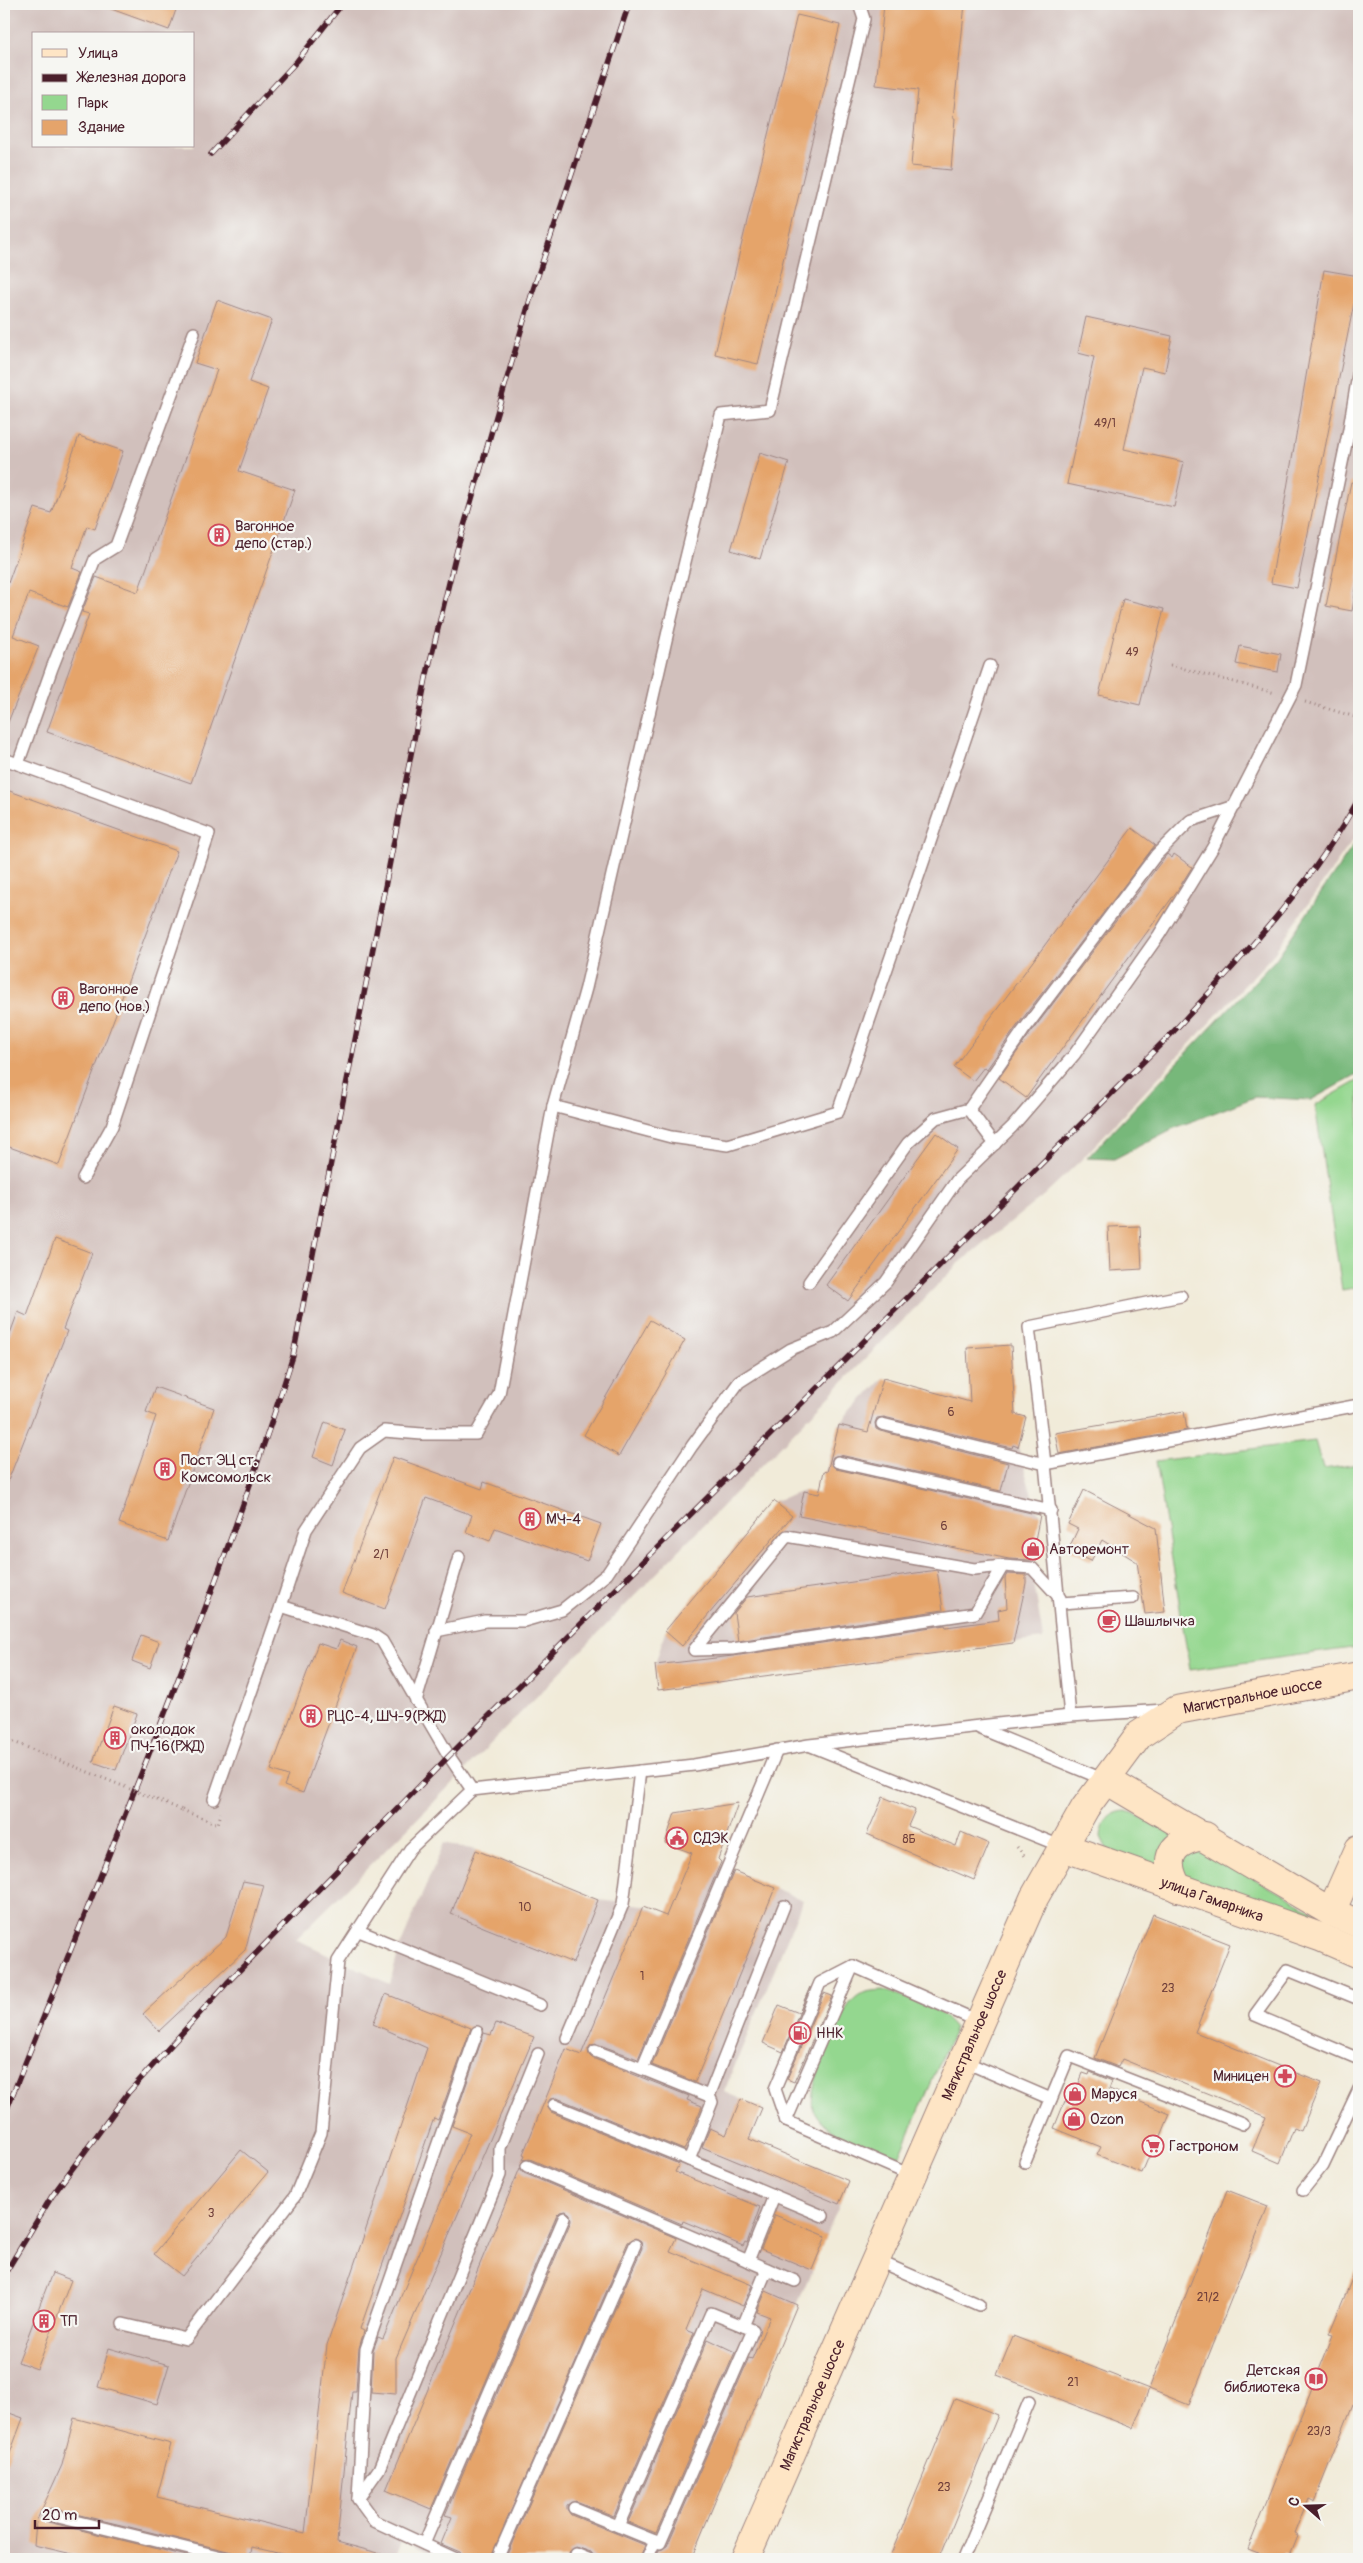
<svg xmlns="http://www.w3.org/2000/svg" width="1363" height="2563" font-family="Pangolin,sans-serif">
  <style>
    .industrial { fill: #d1c0bc; fill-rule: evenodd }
    .green { fill: #94d78f; stroke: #6f7b5d }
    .forest { fill: #77b87a; stroke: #606c52 }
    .building { fill: #e5a46b }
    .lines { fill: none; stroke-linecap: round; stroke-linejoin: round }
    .lane-casing { stroke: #9e8582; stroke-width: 14 }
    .secondary-casing { stroke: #9e8582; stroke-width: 30 }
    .path { stroke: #9e8582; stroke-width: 3; stroke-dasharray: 1 4; stroke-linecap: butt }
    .lane { stroke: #fff; stroke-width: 11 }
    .secondary { stroke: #fee5c5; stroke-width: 28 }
    .rail-casing { stroke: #4a1f2b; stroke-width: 5.5 }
    .rail { stroke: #f6f6f2; stroke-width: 4; stroke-dasharray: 11; stroke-linecap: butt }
    .path-bridge { stroke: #9e8582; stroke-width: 3; stroke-dasharray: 1 4; stroke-linecap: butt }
    .labels { text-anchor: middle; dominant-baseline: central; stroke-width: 4.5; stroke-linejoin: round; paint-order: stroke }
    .number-label { font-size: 12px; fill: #71403b }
    .poi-label { font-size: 15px; fill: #4a1f2b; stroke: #f6f6f2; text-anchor: start }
    .street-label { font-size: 15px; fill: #4a1f2b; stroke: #f6f6f2 }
  </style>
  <rect width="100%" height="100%" fill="#f6f6f2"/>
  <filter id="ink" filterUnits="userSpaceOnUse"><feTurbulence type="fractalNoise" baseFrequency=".02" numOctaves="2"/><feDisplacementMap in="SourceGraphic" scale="10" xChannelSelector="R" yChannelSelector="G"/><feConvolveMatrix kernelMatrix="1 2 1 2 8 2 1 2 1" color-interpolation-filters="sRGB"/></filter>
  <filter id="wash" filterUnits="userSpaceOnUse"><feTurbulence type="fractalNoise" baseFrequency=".0096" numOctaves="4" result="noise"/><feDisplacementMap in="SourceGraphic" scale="20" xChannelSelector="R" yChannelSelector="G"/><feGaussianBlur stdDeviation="1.12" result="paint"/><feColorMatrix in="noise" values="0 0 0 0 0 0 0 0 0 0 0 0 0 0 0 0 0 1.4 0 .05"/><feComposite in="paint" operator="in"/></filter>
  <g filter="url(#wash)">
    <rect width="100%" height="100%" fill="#f1ebd9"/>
    <g class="industrial">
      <path d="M4,4H1359V831L1271,957L1080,1161L1044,1195L957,1265L431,1805L296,1939L390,1984L399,1949L444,1843L476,1850L598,1900L643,1905L666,1916L716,1864L803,1900L724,2092L762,2108L750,2139L849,2181L691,2559H442L403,2541L394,2559H4ZM34,34H194V146H34Z"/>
      <polygon points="883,1378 1026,1417 1018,1447 1035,1506 1040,1515 1031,1563 1043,1639 658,1690 655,1665 665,1631 774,1501 804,1491 819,1494 839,1425"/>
    </g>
    <g class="green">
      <polygon points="1359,1080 1359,1287 1342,1290 1315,1105"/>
      <polygon points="1315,1441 1323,1469 1359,1464 1359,1647 1190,1670 1156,1461"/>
      <path d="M1125,1811L1133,1813L1328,1919L1359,1932V1946L1108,1851L1101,1837C1102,1822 1109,1813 1125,1811Z"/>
      <path d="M883,1990C908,1998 939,2006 955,2028L900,2155C870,2148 831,2141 814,2111C804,2094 838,2016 852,2001C861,1991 870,1991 883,1990Z"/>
    </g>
    <polygon class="forest" points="1359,837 1359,1073 1311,1100 1255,1097 1172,1129 1114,1159 1087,1158 1276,959"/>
    <g id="blocks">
      <g class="building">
        <polygon points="103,4 178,4 169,30 103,6"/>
        <polygon points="884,4 965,4 953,118 955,118 951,170 911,166 918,90 876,85"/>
        <polygon points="797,15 840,25 758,364 715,354"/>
        <polygon points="1324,270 1359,276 1359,304 1354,303 1297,588 1271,583"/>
        <polygon points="217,300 272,320 249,382 268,389 239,471 295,490 191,783 47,732 89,614 82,612 96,577 138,592 217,370 195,363"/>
        <polygon points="1086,317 1172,336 1165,372 1142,367 1124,449 1184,462 1174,507 1067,484 1094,357 1078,353"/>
        <polygon points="79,436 123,451 95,529 87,526 72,568 82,572 68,607 29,593 13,636 39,646 4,732 4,582 8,583 35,508 51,513"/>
        <polygon points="760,453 789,462 760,559 731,550"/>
        <polygon points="1351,482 1359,483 1359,573 1352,611 1326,606"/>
        <polygon points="1123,599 1164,609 1140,705 1099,695"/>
        <polygon points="1240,646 1281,654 1278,672 1236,664"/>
        <polygon points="4,789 177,851 59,1165 4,1145"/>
        <polygon points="1132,828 1155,845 1017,1026 987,1069 984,1067 973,1081 954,1067"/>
        <polygon points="1167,854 1172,858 1174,854 1192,867 1177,891 1026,1098 999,1078 1029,1035"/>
        <polygon points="936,1133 958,1149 848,1301 826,1285"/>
        <polygon points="1140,1226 1142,1269 1110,1271 1108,1227"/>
        <polygon points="55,1239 92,1253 63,1329 67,1331 4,1491 4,1350 18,1312 27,1316"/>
        <polygon points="650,1320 685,1340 619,1456 584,1435"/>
        <polygon points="1011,1345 1015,1414 1026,1417 1018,1447 1013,1445 1012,1448 884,1417 877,1418 875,1423 876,1429 880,1431 1008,1463 1001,1491 840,1455 833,1457 831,1464 836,1469 1040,1515 1031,1560 1009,1559 799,1516 804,1491 819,1494 824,1471 827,1472 839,1425 868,1432 883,1378 970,1402 967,1348"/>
        <polygon points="155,1387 214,1408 168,1541 119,1523 156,1416 146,1412"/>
        <polygon points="1184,1411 1187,1430 1059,1454 1055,1433"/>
        <polygon points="325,1422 345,1430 333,1465 313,1457"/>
        <polygon points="393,1457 482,1489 484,1482 601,1524 587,1561 495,1528 490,1541 466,1532 472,1515 426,1498 385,1609 342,1593"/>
        <polygon points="1084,1490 1156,1528 1165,1612 1145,1614 1137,1562 1102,1540 1091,1561 1068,1550 1078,1529 1068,1524"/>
        <polygon points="774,1501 792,1516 682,1646 665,1631"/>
        <polygon points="937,1570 943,1610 738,1641 734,1613 747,1597"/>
        <polygon points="1007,1574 1026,1575 1026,1583 1013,1643 658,1690 655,1665 733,1656 945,1625 946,1627 999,1620 998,1610 1007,1608 1005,1578"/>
        <polygon points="141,1635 159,1642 150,1668 132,1661"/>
        <polygon points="340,1640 357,1647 303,1793 284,1786 288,1776 271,1770 318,1643 336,1649"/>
        <polygon points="114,1706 137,1714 116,1770 93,1762"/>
        <polygon points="883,1797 915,1810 908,1826 956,1846 961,1832 989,1844 974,1880 867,1834"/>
        <polygon points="738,1803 718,1859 721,1862 638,2059 597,2044 591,2045 588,2049 589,2055 592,2058 689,2096 687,2100 702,2106 684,2150 557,2098 550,2099 547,2106 551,2112 679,2164 675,2172 760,2207 747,2243 745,2242 743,2246 683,2221 682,2224 530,2159 523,2160 525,2155 523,2154 566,2049 581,2055 643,1907 666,1916 692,1853 665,1843 675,1813"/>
        <polygon points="476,1850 598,1900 573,1963 451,1914"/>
        <polygon points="734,1871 775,1888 695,2082 652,2065"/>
        <polygon points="243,1881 264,1885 245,1950 159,2031 143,2014 226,1937"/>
        <polygon points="1153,1914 1230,1944 1195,2032 1321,2083 1301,2131 1294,2128 1280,2163 1252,2151 1266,2117 1122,2059 1118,2067 1095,2058"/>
        <polygon points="810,1987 783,2052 763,2043 779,2005 799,2013"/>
        <polygon points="824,1993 832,1996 794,2082 787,2079"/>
        <polygon points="386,1994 471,2028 438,2120 434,2118 360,2329 364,2331 359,2348 356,2391 352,2391 337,2542 382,2554 381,2559 303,2559 252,2547 250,2559 237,2559 232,2552 51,2508 45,2510 43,2514 45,2520 48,2522 199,2559 93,2559 34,2545 36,2522 62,2465 74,2418 171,2444 157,2497 305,2533 327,2345 427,2048 373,2024"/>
        <polygon points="496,2023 534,2037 396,2358 396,2394 371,2392 373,2350 378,2337 383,2339 470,2133 452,2126 484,2033 491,2035"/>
        <polygon points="1090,2072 1112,2081 1109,2089 1170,2114 1159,2141 1156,2139 1142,2173 1097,2155 1101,2147 1054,2128 1065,2101 1071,2104 1083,2073 1089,2075"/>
        <polygon points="741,2099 762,2108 749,2139 849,2181 839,2204 702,2147 710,2128 726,2135"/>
        <polygon points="241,2150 268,2172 182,2276 154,2254"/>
        <polygon points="520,2168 524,2173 676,2238 670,2251 752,2285 743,2306 703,2289 686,2330 694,2333 614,2516 576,2501 567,2505 567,2509 571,2515 645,2545 640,2559 595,2559 591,2552 576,2547 569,2552 571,2559 505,2559 642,2248 641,2241 635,2238 628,2242 490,2559 463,2559 460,2552 441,2544 452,2517 445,2515 571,2221 570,2214 566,2211 560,2212 557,2215 431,2509 386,2490"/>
        <polygon points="1227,2190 1268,2206 1189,2405 1149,2389"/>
        <polygon points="775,2215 826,2236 812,2270 761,2249"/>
        <polygon points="1359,2262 1359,2406 1353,2404 1314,2502 1308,2499 1294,2534 1298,2536 1290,2556 1284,2554 1281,2559 1274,2559 1248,2549 1333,2335 1329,2334"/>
        <polygon points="52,2273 71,2280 37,2369 18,2362"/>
        <polygon points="766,2291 797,2305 691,2559 655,2559 659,2550 667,2546 749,2358 752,2359 770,2317 757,2312"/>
        <polygon points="1013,2336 1149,2389 1133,2428 997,2375"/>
        <polygon points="708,2339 735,2352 656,2533 628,2522"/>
        <polygon points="109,2348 169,2365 157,2404 98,2387"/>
        <polygon points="955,2398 998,2415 939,2559 889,2559"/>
        <polygon points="4,2411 23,2418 6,2464 4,2463"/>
      </g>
    </g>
  </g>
  <g filter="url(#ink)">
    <use href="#blocks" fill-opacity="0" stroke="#9e8582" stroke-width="1"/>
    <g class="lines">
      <g class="lane-casing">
        <g id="lane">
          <polyline points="859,4 864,19 770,410 721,415 669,627 586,988 553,1106 499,1394 476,1434 422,1434 384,1431 360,1448 306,1530 281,1606 373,1635 382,1641 449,1756 472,1790 694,1765 809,1745 1070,1716 1165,1710"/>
          <polyline points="4,759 18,764 52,668 95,559 116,546 194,333"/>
          <polyline points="18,764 209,834 112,1126 83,1178"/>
          <polyline points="553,1106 671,1137 728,1145 838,1112 990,666"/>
          <polyline points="995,1144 969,1109 1023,1031 1156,855 1190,821 1235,806"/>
          <polyline points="809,1282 908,1143 936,1118 969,1109"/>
          <polyline points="1181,1296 1029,1327 1045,1464 1359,1405"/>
          <polyline points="882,1424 1045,1464 1070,1716"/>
          <polyline points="838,1462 1051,1510"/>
          <polyline points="1003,1566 975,1613 732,1649 694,1650 787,1536 974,1569 1003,1566 1032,1568 1060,1598"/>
          <polyline points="1061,1603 1133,1598"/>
          <polyline points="436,1631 485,1621 524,1621 562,1610 607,1574 692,1446 739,1382 791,1349 833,1332 886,1282 957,1180 1012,1127 1074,1055 1159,935 1213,847 1296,685 1349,429 1359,369"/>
          <polyline points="416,1701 459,1557"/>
          <polyline points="979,1728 1105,1780"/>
          <polyline points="811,1746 1063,1847"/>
          <polyline points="214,1799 281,1606"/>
          <polyline points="359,1931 540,2005"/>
          <polyline points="853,1966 820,1983 775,2089 786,2121 913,2176"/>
          <polyline points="853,1966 980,2022"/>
          <polyline points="1359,1999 1288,1970 1255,2015 1359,2059"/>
          <polyline points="567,2038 623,1904 640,1771"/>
          <polyline points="595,2051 642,2069 777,1750"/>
          <polyline points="963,2061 1051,2099"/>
          <polyline points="642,2069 709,2096 784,1906"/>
          <polyline points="554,2105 689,2160 712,2102 709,2096"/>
          <polyline points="786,2121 853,1966"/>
          <polyline points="689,2160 823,2216"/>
          <polyline points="1025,2162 1069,2056 1243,2124"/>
          <polyline points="527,2166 795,2281"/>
          <polyline points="1303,2190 1323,2165 1359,2089"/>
          <polyline points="876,2260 979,2305"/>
          <polyline points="748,2261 774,2196"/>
          <polyline points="123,2324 186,2339 295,2196 321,2133 338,1961 410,1849 472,1790"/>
          <polyline points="358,2499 379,2469 500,2175 500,2148 538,2054"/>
          <polyline points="574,2508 618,2526 711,2313 743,2326 767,2269"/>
          <polyline points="50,2515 230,2559"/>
          <polyline points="618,2526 660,2543 753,2330 743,2326"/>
          <polyline points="424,2544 564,2218"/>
          <polyline points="576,2554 588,2559"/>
          <polyline points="456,2559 374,2521 358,2499 366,2349 477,2032"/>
          <polyline points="497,2559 635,2245"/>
          <polyline points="647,2559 655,2541"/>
          <polyline points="963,2559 1029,2402"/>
        </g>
      </g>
      <g class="secondary-casing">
        <g id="secondary">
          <polyline points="1106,1780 1331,1912 1359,1924"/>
          <path id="s1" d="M1063,1847L1320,1937L1359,1954"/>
          <path d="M1178,1888C1161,1858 1171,1841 1205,1836"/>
          <polyline points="1331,1912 1359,1849"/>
          <path id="s2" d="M745,2559L1034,1898L1085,1808L1139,1735L1177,1710L1359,1676"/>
        </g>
      </g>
      <g class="path">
        <polyline points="1170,665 1275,693"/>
        <polyline points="1305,702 1359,718"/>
        <polyline points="182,1810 218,1824 221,1813"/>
        <polyline points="1017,1847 1024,1856"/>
      </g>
      <use href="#lane" class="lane"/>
      <use href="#secondary" class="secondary"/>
      <g class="rail-casing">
        <g id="rail">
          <polyline points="211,154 297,61 342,4"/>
          <path d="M4,2116C104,1864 211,1614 293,1356L426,678L457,550L532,293L629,4"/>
          <path d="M4,2275L52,2196L128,2093L227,1983L449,1756L1174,1031C1241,958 1311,886 1359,798"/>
        </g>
      </g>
      <use href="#rail" class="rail"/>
      <polyline class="path-bridge" points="4,1738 182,1810"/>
    </g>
  </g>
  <defs>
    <g id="building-ring" transform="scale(1.125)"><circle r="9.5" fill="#f6f6f2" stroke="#d1495b" stroke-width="1.5"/><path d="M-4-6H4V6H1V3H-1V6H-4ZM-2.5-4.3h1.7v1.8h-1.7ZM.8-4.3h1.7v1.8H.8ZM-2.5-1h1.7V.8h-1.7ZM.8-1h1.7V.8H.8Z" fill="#d1495b"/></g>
    <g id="shop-ring" transform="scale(1.125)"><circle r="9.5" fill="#f6f6f2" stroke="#d1495b" stroke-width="1.5"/><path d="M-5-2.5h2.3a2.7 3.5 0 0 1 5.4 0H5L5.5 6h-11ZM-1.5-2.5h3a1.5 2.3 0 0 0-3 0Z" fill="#d1495b"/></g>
    <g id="cafe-ring" transform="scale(1.125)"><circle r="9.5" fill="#f6f6f2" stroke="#d1495b" stroke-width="1.5"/><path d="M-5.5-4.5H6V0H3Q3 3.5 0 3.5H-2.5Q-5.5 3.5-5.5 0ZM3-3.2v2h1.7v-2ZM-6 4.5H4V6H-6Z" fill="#d1495b"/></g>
    <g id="civic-ring" transform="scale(1.125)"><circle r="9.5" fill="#f6f6f2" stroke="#d1495b" stroke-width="1.5"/><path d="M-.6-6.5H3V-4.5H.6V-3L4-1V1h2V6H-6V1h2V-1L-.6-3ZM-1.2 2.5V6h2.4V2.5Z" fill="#d1495b"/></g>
    <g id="fuel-ring" transform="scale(1.125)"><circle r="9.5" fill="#f6f6f2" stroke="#d1495b" stroke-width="1.5"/><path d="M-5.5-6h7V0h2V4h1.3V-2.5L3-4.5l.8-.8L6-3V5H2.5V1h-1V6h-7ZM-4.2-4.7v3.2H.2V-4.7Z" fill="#d1495b"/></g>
    <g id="pharmacy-ring" transform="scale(1.125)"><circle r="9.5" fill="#f6f6f2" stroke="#d1495b" stroke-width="1.5"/><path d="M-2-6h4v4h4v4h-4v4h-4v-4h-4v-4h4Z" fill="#d1495b"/></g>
    <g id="supermarket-ring" transform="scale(1.125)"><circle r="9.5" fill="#f6f6f2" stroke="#d1495b" stroke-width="1.5"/><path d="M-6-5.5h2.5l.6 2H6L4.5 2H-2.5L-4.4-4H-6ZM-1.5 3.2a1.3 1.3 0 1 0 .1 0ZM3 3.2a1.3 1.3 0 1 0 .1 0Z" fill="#d1495b"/></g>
    <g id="library-ring" transform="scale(1.125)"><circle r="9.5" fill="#f6f6f2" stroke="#d1495b" stroke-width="1.5"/><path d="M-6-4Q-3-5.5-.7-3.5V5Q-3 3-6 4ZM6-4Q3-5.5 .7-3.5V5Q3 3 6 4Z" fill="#d1495b"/></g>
  </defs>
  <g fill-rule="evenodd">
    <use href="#building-ring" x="219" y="535"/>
    <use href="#building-ring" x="63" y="998"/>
    <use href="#building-ring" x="165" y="1469"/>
    <use href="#building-ring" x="530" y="1519"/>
    <use href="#shop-ring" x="1033" y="1549"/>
    <use href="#cafe-ring" x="1109" y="1621"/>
    <use href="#building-ring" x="311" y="1716"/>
    <use href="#building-ring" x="115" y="1738"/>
    <use href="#civic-ring" x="677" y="1838"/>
    <use href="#fuel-ring" x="800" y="2033"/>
    <use href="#pharmacy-ring" x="1285" y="2076"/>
    <use href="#shop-ring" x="1075" y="2094"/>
    <use href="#shop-ring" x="1074" y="2119"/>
    <use href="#supermarket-ring" x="1153" y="2146"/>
    <use href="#building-ring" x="44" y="2321"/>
    <use href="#library-ring" x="1316" y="2379"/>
  </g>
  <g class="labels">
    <g class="number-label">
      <text x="1105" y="423">49/1</text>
      <text x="1132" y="652">49</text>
      <text x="951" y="1412">6</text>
      <text x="944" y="1526">6</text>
      <text x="381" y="1554">2/1</text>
      <text x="909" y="1839">8Б</text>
      <text x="525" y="1907">10</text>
      <text x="642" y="1976">1</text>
      <text x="1168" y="1988">23</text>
      <text x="211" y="2213">3</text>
      <text x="1208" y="2297">21/2</text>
      <text x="1073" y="2382">21</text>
      <text x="1319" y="2431">23/3</text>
      <text x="944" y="2487">23</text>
    </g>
    <g class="poi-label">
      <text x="235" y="526">Вагонное<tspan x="235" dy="17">депо (стар.)</tspan></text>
      <text x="79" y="989">Вагонное<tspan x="79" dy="17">депо (нов.)</tspan></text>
      <text x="181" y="1460">Пост ЭЦ ст.<tspan x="181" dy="17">Комсомольск</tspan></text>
      <text x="546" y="1519">МЧ-4</text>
      <text x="1049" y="1549">Авторемонт</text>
      <text x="1125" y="1621">Шашлычка</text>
      <text x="327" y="1716">РЦС-4, ШЧ-9(РЖД)</text>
      <text x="131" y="1729">околодок<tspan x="131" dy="17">ПЧ-16(РЖД)</tspan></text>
      <text x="693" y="1838">СДЭК</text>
      <text x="816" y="2033">ННК</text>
      <text x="1269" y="2076" text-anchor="end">Миницен</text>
      <text x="1091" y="2094">Маруся</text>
      <text x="1090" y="2119">Ozon</text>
      <text x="1169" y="2146">Гастроном</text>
      <text x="60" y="2321">ТП</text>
      <text x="1300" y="2370" text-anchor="end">Детская<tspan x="1300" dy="17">библиотека</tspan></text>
    </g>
    <g class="street-label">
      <text stroke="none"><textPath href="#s2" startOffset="1038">Магистральное шоссе</textPath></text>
      <text stroke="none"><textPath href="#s1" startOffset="158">улица Гамарника</textPath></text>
      <text stroke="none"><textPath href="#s2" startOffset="572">Магистральное шоссе</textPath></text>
      <text stroke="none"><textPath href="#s2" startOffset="168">Магистральное шоссе</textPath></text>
    </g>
  </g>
  <rect width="1363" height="2563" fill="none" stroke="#f6f6f2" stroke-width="20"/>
  <rect x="32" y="32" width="162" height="115" fill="#f6f6f2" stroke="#b1a0a2"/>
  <rect x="42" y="49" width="25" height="8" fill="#fee5c5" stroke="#b1a0a2"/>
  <text x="78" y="58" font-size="15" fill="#4a1f2b">Улица</text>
  <rect x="42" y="74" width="25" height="8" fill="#4a1f2b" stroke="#b1a0a2"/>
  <text x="78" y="82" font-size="15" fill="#4a1f2b">Железная дорога</text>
  <rect x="42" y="95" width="25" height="15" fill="#94d78f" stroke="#b1a0a2"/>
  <text x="78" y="108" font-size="15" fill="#4a1f2b">Парк</text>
  <rect x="42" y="120" width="25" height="15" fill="#e5a46b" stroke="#b1a0a2"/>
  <text x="78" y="132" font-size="15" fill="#4a1f2b">Здание</text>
  <g transform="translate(1306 2506) rotate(290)" stroke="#f6f6f2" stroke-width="4" paint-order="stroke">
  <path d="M0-4L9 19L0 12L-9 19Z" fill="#4a1f2b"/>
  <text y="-8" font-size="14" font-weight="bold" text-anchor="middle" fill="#4a1f2b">С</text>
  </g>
  <path d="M35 2520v8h64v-8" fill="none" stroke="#4a1f2b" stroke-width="2.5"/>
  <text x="42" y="2520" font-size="15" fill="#4a1f2b" stroke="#f6f6f2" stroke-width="4" paint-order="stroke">20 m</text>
</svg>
